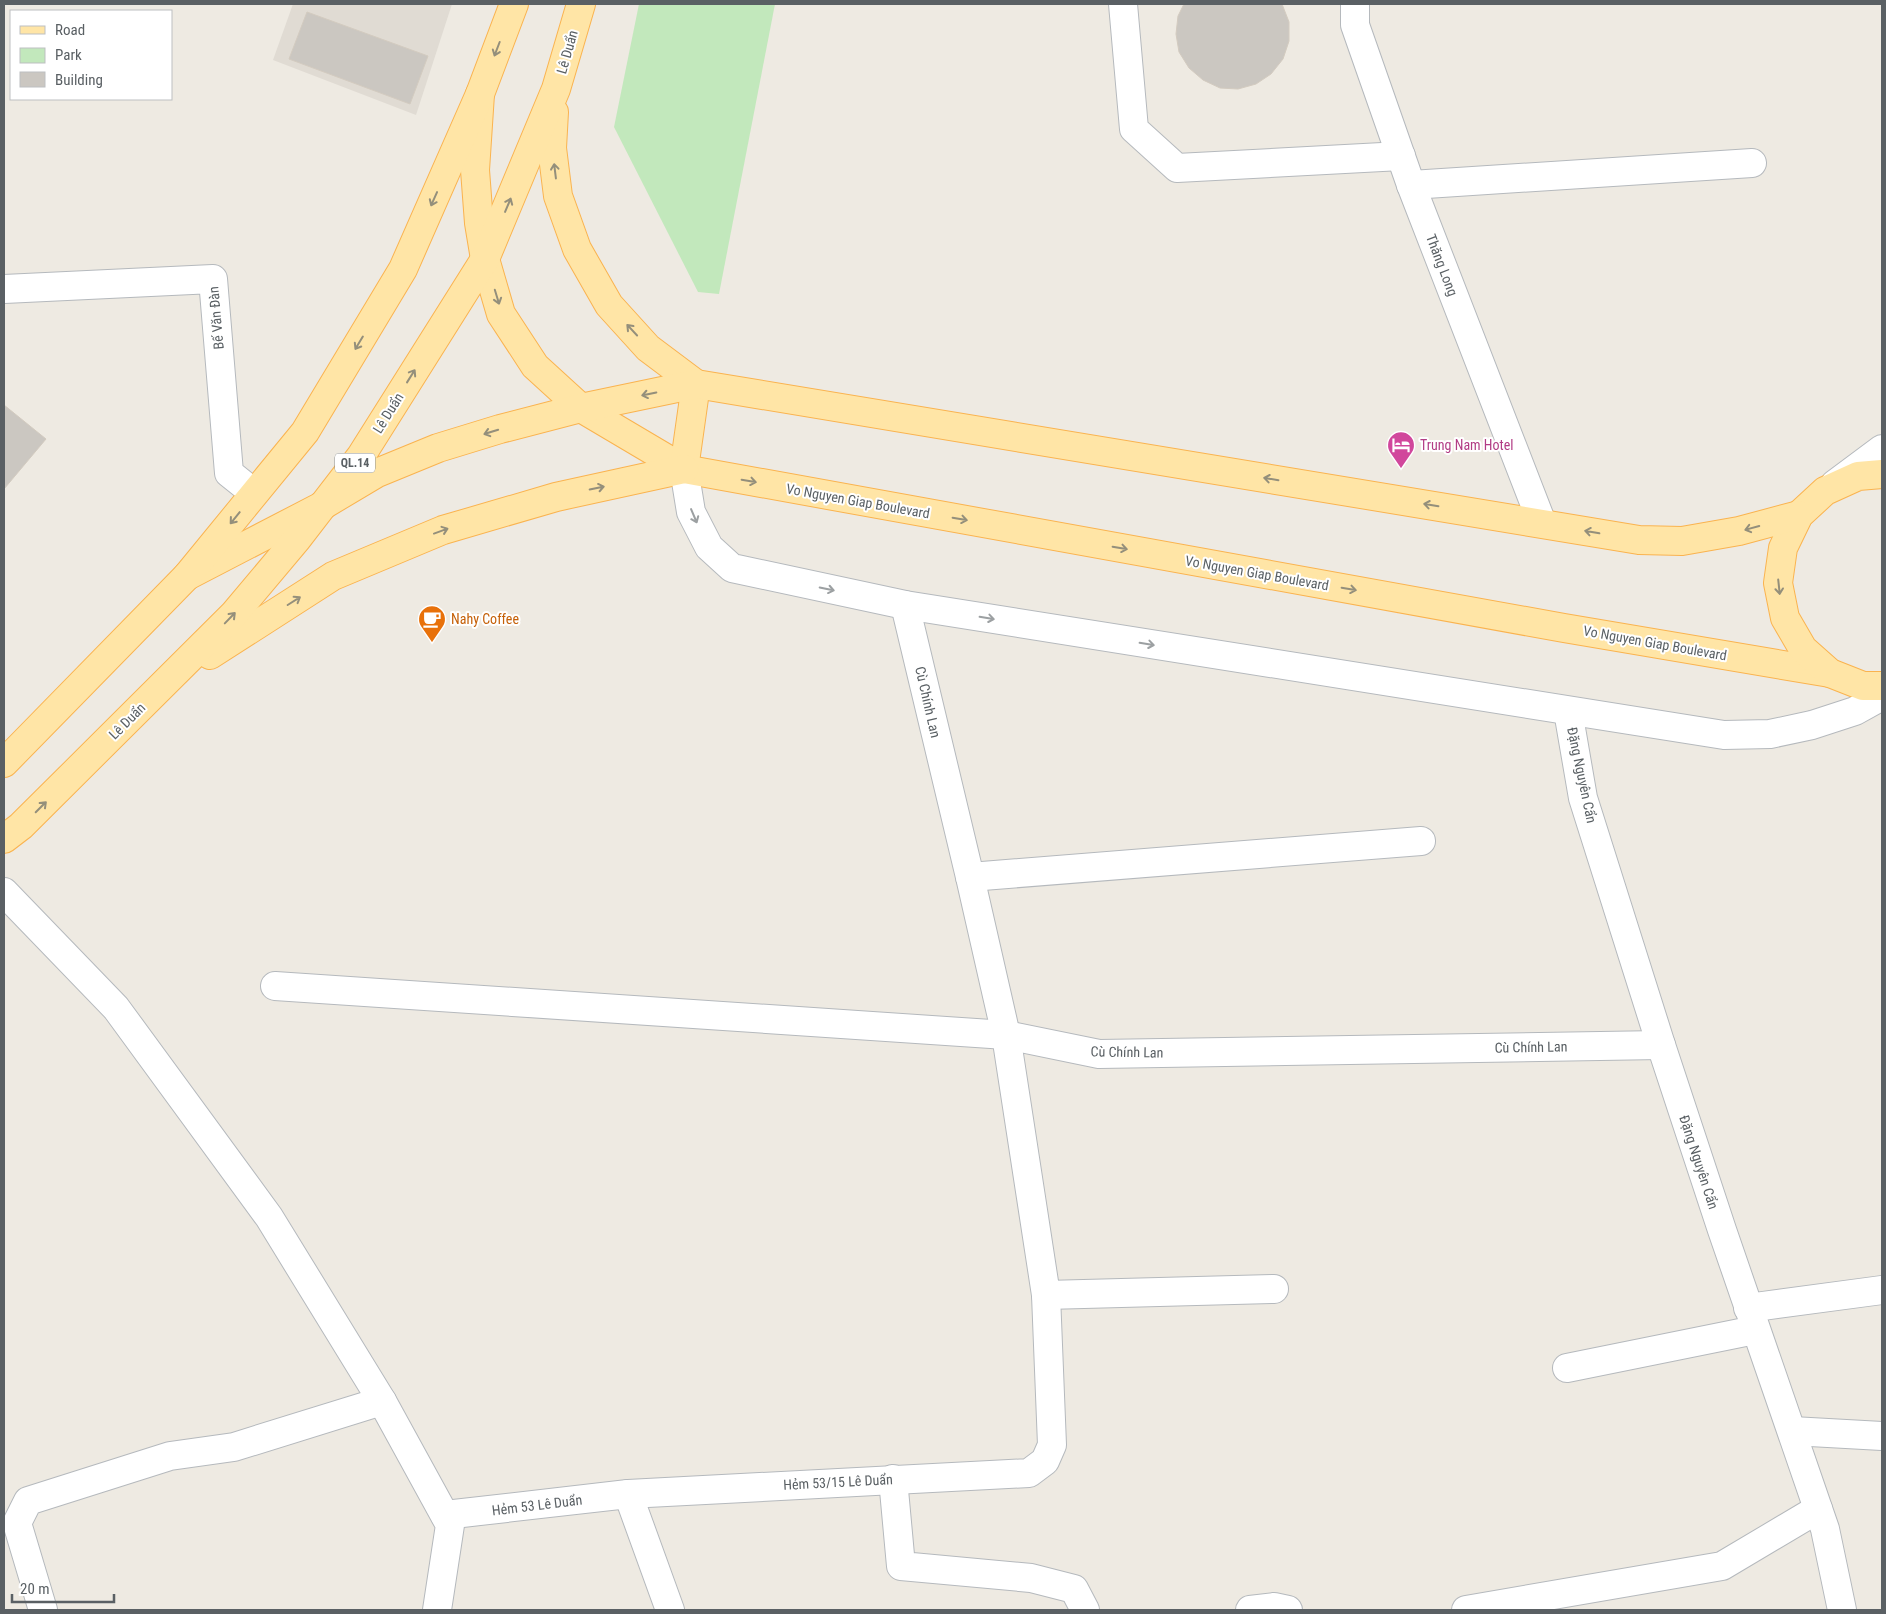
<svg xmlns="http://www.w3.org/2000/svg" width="1886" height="1614" font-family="'Roboto Condensed',sans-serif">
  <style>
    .education { fill: #e0dbd3 }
    .green { fill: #c2e8bc }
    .building { fill: #cbc7c1; stroke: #d3cbc0 }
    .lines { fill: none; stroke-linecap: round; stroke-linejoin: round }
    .minor-casing { stroke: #b5b9bd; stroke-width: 30 }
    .major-casing { stroke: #fab34f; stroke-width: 30 }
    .minor { stroke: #fff; stroke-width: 28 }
    .major { stroke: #ffe5a6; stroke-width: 28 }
    .oneway { stroke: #948f7b }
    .oneway2 { stroke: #9ca0a2 }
    .labels { text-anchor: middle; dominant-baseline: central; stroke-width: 4; stroke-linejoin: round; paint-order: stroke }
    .shield { fill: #fff; stroke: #8c9092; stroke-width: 1 }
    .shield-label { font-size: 12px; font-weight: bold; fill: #5a6064 }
    .street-label { font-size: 14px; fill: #5a6064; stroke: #fff }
    .hotel-label { font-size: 14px; fill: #b23c85; stroke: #fff; text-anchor: start }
    .food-label { font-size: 14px; fill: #c56008; stroke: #fff; text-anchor: start }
  </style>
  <rect width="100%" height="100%" fill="#eeeae2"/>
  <polygon class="education" points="293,4 452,4 416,115 273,60"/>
  <polygon class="green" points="639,4 775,4 719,294 698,292 614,127"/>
  <g class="building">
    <polygon points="1184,4 1282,4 1289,22 1289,41 1283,59 1271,74 1256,84 1238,89 1220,88 1203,80 1189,68 1179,52 1176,34 1178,16"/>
    <polygon points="307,12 428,56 410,104 289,59"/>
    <polygon points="4,405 46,439 4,489"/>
  </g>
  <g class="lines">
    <g class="minor-casing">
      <g id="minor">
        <polyline points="1123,4 1134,129 1177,168 1401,156"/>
        <polyline points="1355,4 1355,25 1411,185 1542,523"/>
        <polyline points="1411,185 1752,163"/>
        <polyline points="4,289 213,279 229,473 254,493"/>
        <polyline points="684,469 691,512 709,547 732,568 905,605 1724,735 1770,734 1812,725 1855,711 1882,696"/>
        <polyline points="1835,484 1882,449"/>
        <polyline points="905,605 970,877 1006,1035 1046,1295 1274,1289"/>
        <polyline points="1568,711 1583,798 1661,1045 1722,1230 1825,1529 1842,1610"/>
        <polyline points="970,877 1421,841"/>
        <polyline points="4,892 116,1008 269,1217 382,1401 450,1525 437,1610"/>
        <polyline points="275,986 1006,1035 1099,1054 1661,1045"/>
        <polyline points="1748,1308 1882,1290"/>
        <polyline points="1567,1368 1755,1330"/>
        <polyline points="1792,1431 1882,1436"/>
        <polyline points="893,1479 901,1566 1031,1578 1074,1589 1085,1610"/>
        <polyline points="628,1494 670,1610"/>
        <polyline points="445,1515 628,1494 1029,1473 1045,1461 1052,1445 1046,1295"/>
        <polyline points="43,1610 17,1523 28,1501 170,1456 234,1447 382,1401"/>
        <polyline points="1250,1610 1274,1607 1288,1610"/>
        <polyline points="1466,1610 1722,1566 1818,1509"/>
      </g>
    </g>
    <g class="major-casing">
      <g id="major">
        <polyline points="480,94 475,170 479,223 485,259 501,314 535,366 581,408 684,469 1564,628 1830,673"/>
        <polyline points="554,112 552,148 558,196 577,249 609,305 648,348 696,384"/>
        <polyline points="684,469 696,384"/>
        <polyline points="1882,474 1858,476 1825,491 1799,515 1783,548 1778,583 1785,618 1803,649 1830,673 1863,686 1882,686"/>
        <polyline points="187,576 320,507 377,473 438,448 500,429 581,408 696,384 1639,540 1682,541 1739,531 1799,515"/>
        <polyline points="210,655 333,576 443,530 556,497 684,469"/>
        <polyline points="4,763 187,576 305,432 403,269 480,94 514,4"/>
        <polyline points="4,839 21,826 234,614 297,539 361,456 485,259 556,89 581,4"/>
      </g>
    </g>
    <use href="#minor" class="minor"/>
    <use href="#major" class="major"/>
  </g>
  <defs><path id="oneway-shaft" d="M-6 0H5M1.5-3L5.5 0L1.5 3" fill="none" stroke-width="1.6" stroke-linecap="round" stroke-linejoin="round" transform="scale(1.25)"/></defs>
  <g class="oneway">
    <use href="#oneway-shaft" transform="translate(497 49) rotate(111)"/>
    <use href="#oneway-shaft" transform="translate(555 171) rotate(-97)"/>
    <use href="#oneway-shaft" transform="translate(434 199) rotate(114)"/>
    <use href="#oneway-shaft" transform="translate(508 205) rotate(-67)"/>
    <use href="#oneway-shaft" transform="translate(497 297) rotate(73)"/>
    <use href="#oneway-shaft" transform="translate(632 330) rotate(-133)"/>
    <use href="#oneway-shaft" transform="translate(359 343) rotate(121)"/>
    <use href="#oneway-shaft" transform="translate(411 376) rotate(-58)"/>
    <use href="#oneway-shaft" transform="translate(649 394) rotate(168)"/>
    <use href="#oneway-shaft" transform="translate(491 432) rotate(163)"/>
    <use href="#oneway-shaft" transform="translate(1271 479) rotate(-171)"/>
    <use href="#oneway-shaft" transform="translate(749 481) rotate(10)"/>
    <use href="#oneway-shaft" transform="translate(597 488) rotate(-12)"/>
    <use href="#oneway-shaft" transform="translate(1431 505) rotate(-171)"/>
    <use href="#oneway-shaft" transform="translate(235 518) rotate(129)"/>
    <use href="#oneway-shaft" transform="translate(960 519) rotate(10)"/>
    <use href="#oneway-shaft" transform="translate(1752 528) rotate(165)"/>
    <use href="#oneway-shaft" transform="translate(441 531) rotate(-20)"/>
    <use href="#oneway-shaft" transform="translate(1592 532) rotate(-170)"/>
    <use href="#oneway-shaft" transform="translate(1120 548) rotate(10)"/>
    <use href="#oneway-shaft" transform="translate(1779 587) rotate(84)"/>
    <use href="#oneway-shaft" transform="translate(1349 589) rotate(10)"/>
    <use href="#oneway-shaft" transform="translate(294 601) rotate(-32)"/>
    <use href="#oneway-shaft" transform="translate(230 618) rotate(-46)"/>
    <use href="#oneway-shaft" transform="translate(41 807) rotate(-45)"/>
  </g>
  <g class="oneway2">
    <use href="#oneway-shaft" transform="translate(694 516) rotate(67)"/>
    <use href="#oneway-shaft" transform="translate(827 589) rotate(12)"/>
    <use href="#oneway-shaft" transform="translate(987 618) rotate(9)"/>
    <use href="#oneway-shaft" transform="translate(1147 644) rotate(9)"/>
  </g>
  <defs>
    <g id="hotel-pin" transform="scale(1.4375)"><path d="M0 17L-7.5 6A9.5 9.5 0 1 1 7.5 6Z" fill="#d1479c" stroke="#fff"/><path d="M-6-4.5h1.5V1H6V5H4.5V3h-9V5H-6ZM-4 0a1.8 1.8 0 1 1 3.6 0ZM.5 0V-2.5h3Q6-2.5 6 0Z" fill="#fff"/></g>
    <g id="cafe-pin" transform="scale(1.4375)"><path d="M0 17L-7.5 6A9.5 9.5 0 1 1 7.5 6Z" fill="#e8710a" stroke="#fff"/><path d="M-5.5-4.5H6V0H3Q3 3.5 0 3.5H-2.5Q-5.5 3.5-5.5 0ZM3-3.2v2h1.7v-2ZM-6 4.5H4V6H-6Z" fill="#fff"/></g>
  </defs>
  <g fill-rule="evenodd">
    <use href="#hotel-pin" x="1401" y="445"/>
    <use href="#cafe-pin" x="432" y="619"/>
  </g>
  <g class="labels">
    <rect class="shield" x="335" y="453.5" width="40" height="19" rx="4"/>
    <g class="shield-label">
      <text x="355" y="463">QL.14</text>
    </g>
    <g class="street-label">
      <text transform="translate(567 52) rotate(-74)">Lê Duẩn</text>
      <text transform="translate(1442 265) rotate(69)">Thăng Long</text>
      <text transform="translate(216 318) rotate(-95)">Bế Văn Đàn</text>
      <text transform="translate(388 413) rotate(-58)">Lê Duẩn</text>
      <text transform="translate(858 501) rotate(10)">Vo Nguyen Giap Boulevard</text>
      <text transform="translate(1257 573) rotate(10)">Vo Nguyen Giap Boulevard</text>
      <text transform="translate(1655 643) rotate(10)">Vo Nguyen Giap Boulevard</text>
      <text transform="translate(928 702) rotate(77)">Cù Chính Lan</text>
      <text transform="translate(127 721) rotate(-45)">Lê Duẩn</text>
      <text transform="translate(1582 775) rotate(78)">Đặng Nguyên Cẩn</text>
      <text transform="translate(1531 1047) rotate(-1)">Cù Chính Lan</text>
      <text transform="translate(1127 1052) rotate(1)">Cù Chính Lan</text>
      <text transform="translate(1699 1162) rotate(72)">Đặng Nguyên Cẩn</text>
      <text transform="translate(838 1482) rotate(-3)">Hẻm 53/15 Lê Duẩn</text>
      <text transform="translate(537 1505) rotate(-7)">Hẻm 53 Lê Duẩn</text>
    </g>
    <g class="hotel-label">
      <text x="1420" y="445">Trung Nam Hotel</text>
    </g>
    <g class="food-label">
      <text x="451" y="619">Nahy Coffee</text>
    </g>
  </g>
  <rect width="1886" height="1614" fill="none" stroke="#5a6064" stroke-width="10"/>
  <rect x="10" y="10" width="162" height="90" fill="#ffffff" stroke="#bdbfc1"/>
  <rect x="20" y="26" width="25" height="8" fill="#ffe5a6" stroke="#bdbfc1"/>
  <text x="55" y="35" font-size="15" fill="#5a6064">Road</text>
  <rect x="20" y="48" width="25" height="15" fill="#c2e8bc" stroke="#bdbfc1"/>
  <text x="55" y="60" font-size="15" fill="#5a6064">Park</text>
  <rect x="20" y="72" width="25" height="15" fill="#cbc7c1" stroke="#bdbfc1"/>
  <text x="55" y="85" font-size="15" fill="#5a6064">Building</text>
  <path d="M12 1594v8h102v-8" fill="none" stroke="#5a6064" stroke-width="2.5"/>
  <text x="20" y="1594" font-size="15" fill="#5a6064" stroke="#ffffff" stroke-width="4" paint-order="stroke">20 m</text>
</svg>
